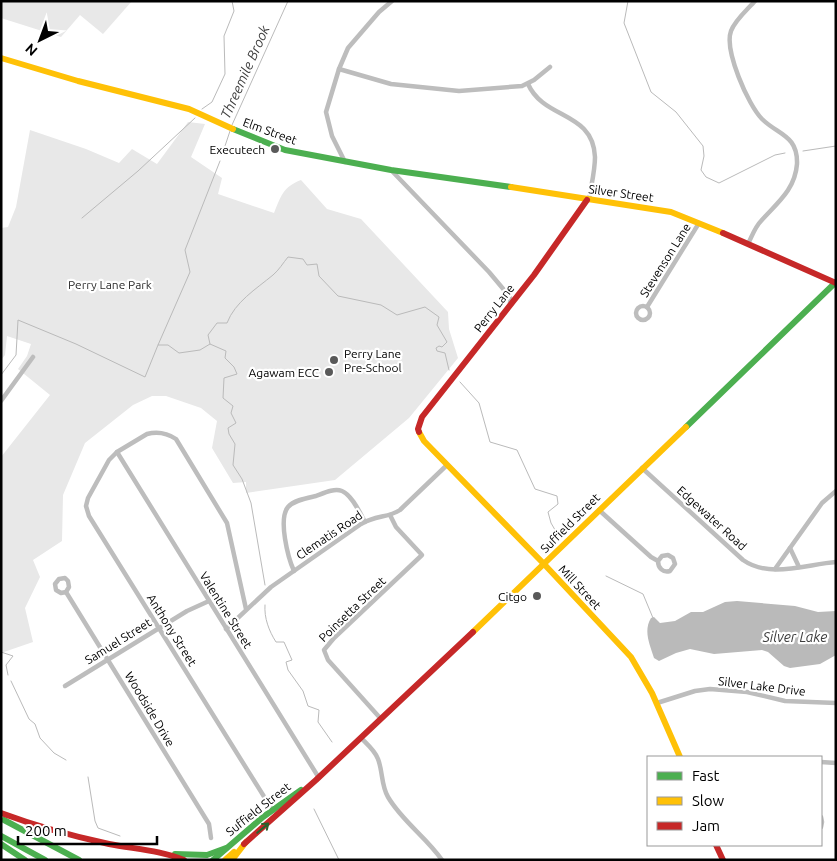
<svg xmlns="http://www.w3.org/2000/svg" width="837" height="861" font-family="Ubuntu,sans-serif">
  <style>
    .green { fill: #e8e8e8 }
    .water { fill: #bababa }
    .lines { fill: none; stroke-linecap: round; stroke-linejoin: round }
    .stream { stroke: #bababa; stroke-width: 1 }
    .street { stroke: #bdbdbd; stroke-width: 4.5 }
    .fast { stroke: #4caf50; stroke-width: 6 }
    .slow { stroke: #ffc107; stroke-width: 6 }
    .jam { stroke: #c62828; stroke-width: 6 }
    .oneway { stroke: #2a602c }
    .poi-dot { fill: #595959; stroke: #fff; stroke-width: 2 }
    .labels { text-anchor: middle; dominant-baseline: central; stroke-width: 4.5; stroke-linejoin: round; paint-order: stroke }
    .street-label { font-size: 12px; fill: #000; stroke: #fff }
    .poi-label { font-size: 12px; fill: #000; stroke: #fff; text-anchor: end }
    .park-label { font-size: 12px; fill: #2c2c2c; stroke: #fff }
    .water-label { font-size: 14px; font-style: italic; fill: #3d3d3d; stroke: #fff }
  </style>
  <rect width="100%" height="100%" fill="#fff"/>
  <g class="green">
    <polygon points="1,1 132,1 103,34 80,15 61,37 1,18"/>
    <path d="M188,122L205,124L191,157L222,178L218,194L274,213C281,196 283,187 301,180L327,209L361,219L448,312L449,329L458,358L409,418L335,480L246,493V482L233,483L212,448L217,421L201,408L166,396H152L133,405L85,443L63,495L62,541L33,560L40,577L25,608L33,642L1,653V457L50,395L18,369L27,356L31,344L7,336L5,355L1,360V228L8,227L16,207L30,130L86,149L119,163L132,149L157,164Z"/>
  </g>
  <path class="water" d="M737,601L795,606L818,612L836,611V655L820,664L790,668L784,666L768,652L762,650L714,654L690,649L676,653L659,661L654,658C650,645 643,631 651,618L654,617L660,623L675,621L691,612H703L725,602Z"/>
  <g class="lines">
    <g class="stream">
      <polyline points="628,1 624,23 651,92 676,112 703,146 704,156 701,170 706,177 719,183 775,155 785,153"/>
      <polyline points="202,109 212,102 225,74 224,36 234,11 232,1"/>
      <polyline points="232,125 288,1"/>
      <polyline points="803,151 836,146"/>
      <polyline points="223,152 230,131"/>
      <polyline points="220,161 185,250 190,272 158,345 168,345 179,353 200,350 210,344 226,351 225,358 234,367 237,374 224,378 223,398 233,406 231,413 236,423 228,428 229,434 235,444 233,465 242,479 251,503 265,585"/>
      <polyline points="82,218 138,171 195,118"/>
      <path d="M210,344L208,335L217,323H227C235,302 256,289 273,275C279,270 283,263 288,257L303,259L307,265L317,264L319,276L338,296L381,305L397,315L425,307L439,317L437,325L447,342L442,347L439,346L436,348L437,351L445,353L449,370"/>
      <polyline points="1,375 16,355 18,320 76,344 145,377 158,345"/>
      <polyline points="460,382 479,403 490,442 517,450 535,489 557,496 558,504 548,512 551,523 558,535"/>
      <polyline points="606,576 643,594 653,618"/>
      <path d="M265,605C264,618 269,631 276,642H284L292,660L286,662L288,670L303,691L308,706L319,710L318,722L332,742"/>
      <polyline points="1,652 13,656 6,665 8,675"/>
      <polyline points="11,681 29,719 35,724 40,738 54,753 66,760"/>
      <polyline points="88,777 95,821 98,828 120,836"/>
      <polyline points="314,809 339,860"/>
    </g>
    <g class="street">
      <polyline points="339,69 391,84 459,91 522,86 534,80 550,67"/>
      <path d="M528,84C544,120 593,111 595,157C595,171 591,186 589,200"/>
      <polyline points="345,162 332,136 326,112 339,69 348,48 379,12 392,1"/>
      <polyline points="391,170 489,272 510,297 510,304"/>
      <path d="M748,244C752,236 755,227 761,221C777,203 795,190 797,164C798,135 778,135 762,119C748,105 724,50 731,31C735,20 747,10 755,1"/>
      <circle cx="643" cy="313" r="7"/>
      <polyline points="647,307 699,223"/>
      <polyline points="1,401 33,357"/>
      <polyline points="117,452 319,778"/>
      <path d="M642,468L743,560C770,579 807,564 836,562"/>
      <path d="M599,510L651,557L658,561C658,568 663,573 670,571L675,564L673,558L668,555L662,556L658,561"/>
      <polyline points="790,548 799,567"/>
      <polyline points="775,569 822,503 836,491"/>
      <path d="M294,571C288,558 278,519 288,507C294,500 307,498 316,496C324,493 334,488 342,491C352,495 360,513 365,522"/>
      <polyline points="66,592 61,593 56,590 55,584 59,579 65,578 68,581 69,587 66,592 209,824 211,838"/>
      <path d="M246,609L227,523L176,439C167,433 158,431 147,434L117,452L109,460L88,498L86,506L89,516L273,811"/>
      <path d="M226,629L271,587L361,524C376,515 388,518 400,510L447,465"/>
      <polyline points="65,686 187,611 209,601"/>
      <polyline points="657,703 695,691 710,689 747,692 785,701 836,703"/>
      <polyline points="381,719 328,660 324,650 334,638 422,555 396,527 390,515"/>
      <path d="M361,738C368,745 375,751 378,759C383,772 381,785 388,797C402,821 426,837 442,860"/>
      <polyline points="821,762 836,763"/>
      <polyline points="821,817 822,822 821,827"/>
    </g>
    <g class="fast">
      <polyline points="233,129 285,150 391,170 511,187"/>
      <polyline points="686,427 836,282"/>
      <polyline points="4,820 79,860"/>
      <polyline points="1,836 45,860"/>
      <polyline points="1,844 25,860"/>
      <polyline points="175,854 207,855 226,848"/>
      <polyline points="213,860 263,817 301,790"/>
    </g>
    <g class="slow">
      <polyline points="1,58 78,81 189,109 233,129"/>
      <polyline points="511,187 671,212 723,233"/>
      <polyline points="419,432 424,441 544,564 631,657 652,693 680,757"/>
      <polyline points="473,632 686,427"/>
      <polyline points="225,860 234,852"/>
      <polyline points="232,860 246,842"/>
    </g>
    <g class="jam">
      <polyline points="723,233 836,283"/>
      <polyline points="419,432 418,429 422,417 534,275 587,200"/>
      <path d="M1,813C36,826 72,836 109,844C134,849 160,850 184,860"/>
      <polyline points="244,844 316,780 473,632"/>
      <polyline points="716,845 723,860"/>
    </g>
  </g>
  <defs><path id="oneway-shaft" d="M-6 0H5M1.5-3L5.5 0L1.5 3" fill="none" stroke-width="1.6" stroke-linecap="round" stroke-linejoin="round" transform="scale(1.25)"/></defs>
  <use class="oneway" href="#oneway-shaft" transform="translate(263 828) rotate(-40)"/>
  <g class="poi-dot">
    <circle cx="275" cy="149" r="5"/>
    <circle cx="334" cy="360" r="5"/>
    <circle cx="329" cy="372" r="5"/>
    <circle cx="537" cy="596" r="5"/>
  </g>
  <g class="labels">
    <g class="street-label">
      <text transform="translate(270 131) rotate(20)">Elm Street</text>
      <text transform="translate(621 193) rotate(8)">Silver Street</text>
      <text transform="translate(665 260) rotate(-58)">Stevenson Lane</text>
      <text transform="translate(494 308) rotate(-52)">Perry Lane</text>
      <text transform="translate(712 518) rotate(42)">Edgewater Road</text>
      <text transform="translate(570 523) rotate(-45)">Suffield Street</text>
      <text transform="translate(329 535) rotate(-34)">Clematis Road</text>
      <text transform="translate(580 587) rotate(47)">Mill Street</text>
      <text transform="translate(352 609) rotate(-44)">Poinsetta Street</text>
      <text transform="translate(226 610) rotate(58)">Valentine Street</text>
      <text transform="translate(172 630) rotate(58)">Anthony Street</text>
      <text transform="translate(118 641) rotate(-32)">Samuel Street</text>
      <text transform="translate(762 686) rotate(7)">Silver Lake Drive</text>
      <text transform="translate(150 709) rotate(59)">Woodside Drive</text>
      <text transform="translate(258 809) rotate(-38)">Suffield Street</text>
    </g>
    <g class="poi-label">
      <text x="265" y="149">Executech</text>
      <text x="344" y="353" text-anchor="start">Perry Lane<tspan x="344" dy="14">Pre-School</tspan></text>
      <text x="319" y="372">Agawam ECC</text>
      <text x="527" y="596">Citgo</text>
    </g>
    <g class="park-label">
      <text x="110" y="284">Perry Lane Park</text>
    </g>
    <g class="water-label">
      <text transform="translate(245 72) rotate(-66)">Threemile Brook</text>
      <text x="795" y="637">Silver Lake</text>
    </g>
  </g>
  <rect width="837" height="861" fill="none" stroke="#000000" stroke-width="5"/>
  <rect x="647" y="756" width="175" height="90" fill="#ffffff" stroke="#999999"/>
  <rect x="657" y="772" width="25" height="8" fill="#4caf50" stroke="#999999"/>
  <text x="692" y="781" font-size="15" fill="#000000">Fast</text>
  <rect x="657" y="797" width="25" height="8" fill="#ffc107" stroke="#999999"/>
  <text x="692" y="806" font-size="15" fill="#000000">Slow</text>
  <rect x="657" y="822" width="25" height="8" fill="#c62828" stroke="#999999"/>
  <text x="692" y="831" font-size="15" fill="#000000">Jam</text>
  <g transform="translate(40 40) rotate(222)" stroke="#ffffff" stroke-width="4" paint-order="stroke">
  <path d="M0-4L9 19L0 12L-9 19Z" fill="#000000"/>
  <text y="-8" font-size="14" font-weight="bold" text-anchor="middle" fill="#000000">N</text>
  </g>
  <path d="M18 836v8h139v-8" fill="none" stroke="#000000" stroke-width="2.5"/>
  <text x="25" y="836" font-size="15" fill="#000000" stroke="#ffffff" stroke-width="4" paint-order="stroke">200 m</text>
</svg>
